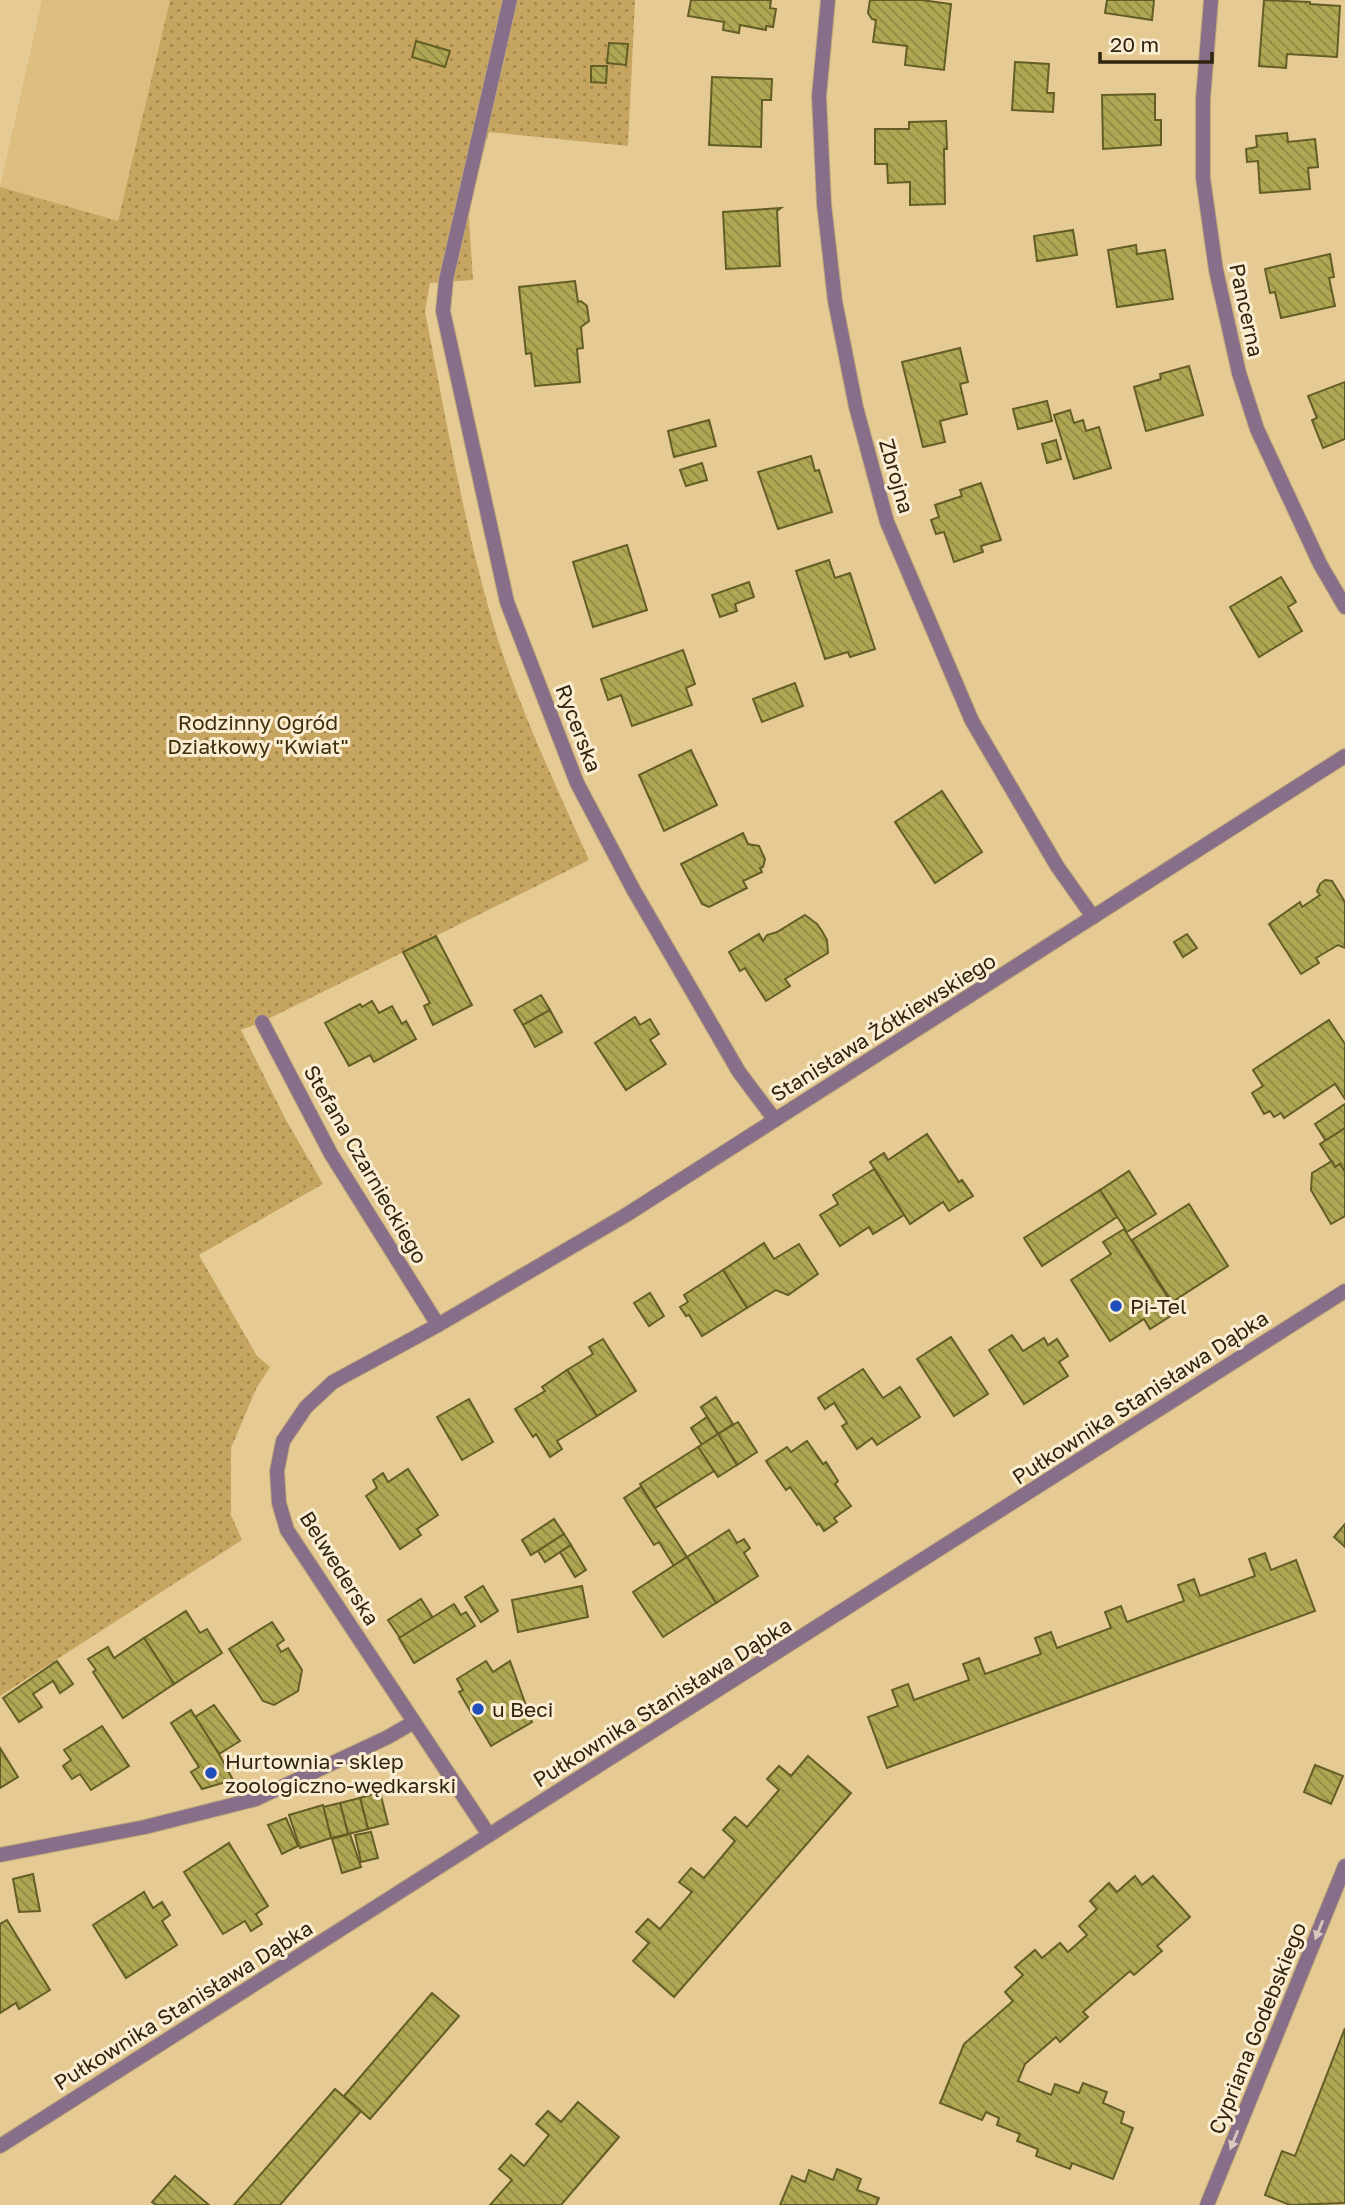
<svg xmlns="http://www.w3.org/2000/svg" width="1345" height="2205" font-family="'Golos Text',sans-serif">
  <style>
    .built { fill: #debe80 }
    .grass { fill: url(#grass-dots) }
    .building { fill: url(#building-back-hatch); stroke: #635e25; stroke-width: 2 }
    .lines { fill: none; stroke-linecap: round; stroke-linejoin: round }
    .service-casing { stroke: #c1a979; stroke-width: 16 }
    .minor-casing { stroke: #c1a979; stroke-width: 16 }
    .tertiary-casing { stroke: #c1a979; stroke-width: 16 }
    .service { stroke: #876f89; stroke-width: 14 }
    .minor { stroke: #876f89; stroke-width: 14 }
    .tertiary { stroke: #876f89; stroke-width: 14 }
    .oneway { fill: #d8c7bc }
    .poi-dot { fill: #204ebb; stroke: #fbedd2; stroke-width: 2.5 }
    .labels { text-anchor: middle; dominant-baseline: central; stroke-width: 6; stroke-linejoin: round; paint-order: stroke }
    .street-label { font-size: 21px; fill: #2f240e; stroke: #fbedd2 }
    .park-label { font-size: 21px; fill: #3e2e0b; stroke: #fbedd2 }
    .poi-label { font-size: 21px; fill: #2f240e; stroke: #fbedd2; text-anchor: start }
  </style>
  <defs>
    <pattern id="grass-dots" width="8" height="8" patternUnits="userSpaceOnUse" patternTransform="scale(1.75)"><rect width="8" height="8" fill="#c6a561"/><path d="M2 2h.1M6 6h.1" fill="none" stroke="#a1864e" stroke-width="1.8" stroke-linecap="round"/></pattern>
    <pattern id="building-back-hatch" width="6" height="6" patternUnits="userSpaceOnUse" patternTransform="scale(1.75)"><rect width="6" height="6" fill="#afa753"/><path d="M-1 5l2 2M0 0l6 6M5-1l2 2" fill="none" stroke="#8f8843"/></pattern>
  </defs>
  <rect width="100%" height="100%" fill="#e6ca94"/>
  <polygon class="built" points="42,0 170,0 118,222 0,187"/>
  <path class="grass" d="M170,0H635L628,146L489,132L468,205L473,280L430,283L425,312C445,412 462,515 490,613C514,698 553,779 589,860L262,1022L241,1030L286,1120L323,1184L199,1255L257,1356L270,1367L256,1389L231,1448V1515L242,1540L0,1696V187L118,221Z"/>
  <g class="building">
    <polygon points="691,0 771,0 770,8 776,9 773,27 766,26 766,30 740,25 739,33 723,30 724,22 688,16"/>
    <polygon points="870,0 921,0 951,4 944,70 905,65 907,46 873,42 876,20 872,19 868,13"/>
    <polygon points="1107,0 1154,0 1152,20 1105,13"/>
    <polygon points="1264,0 1310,2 1310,4 1340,6 1337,57 1287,54 1286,68 1259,66"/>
    <polygon points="416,41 450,51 445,67 412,57"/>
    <polygon points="609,43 628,44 626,65 607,63"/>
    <polygon points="1015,62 1049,64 1047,93 1054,93 1053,112 1012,110"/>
    <polygon points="591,66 607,66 606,83 591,82"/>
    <polygon points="712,77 772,79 771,100 762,100 761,147 709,145"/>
    <polygon points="1155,94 1155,120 1161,120 1161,145 1103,149 1102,95"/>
    <polygon points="946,121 947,149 944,149 945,204 910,205 910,182 888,183 887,164 875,164 875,129 909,129 909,122"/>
    <polygon points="1287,133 1288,142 1315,139 1318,167 1308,168 1310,189 1260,193 1258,161 1247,162 1246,149 1257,147 1256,136"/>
    <polygon points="781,208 777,211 780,266 726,269 723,212"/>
    <polygon points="1073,230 1077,255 1037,261 1034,236"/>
    <polygon points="1136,245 1137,254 1165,250 1173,299 1117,307 1108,250"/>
    <polygon points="1330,254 1334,277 1329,278 1335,306 1281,318 1275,292 1270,293 1265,269"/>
    <polygon points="575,281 578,302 581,301 587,306 589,321 581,327 583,348 577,349 580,382 535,386 531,353 526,354 519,287"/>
    <polygon points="960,348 968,382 960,384 967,414 940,421 945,442 923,447 902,362"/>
    <polygon points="1189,366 1203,415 1146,431 1134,387 1161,379 1160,374"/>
    <polygon points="1345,382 1345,439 1323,448 1312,420 1317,418 1308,396"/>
    <polygon points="1047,401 1052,421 1018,429 1013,409"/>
    <polygon points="1070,410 1074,423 1083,420 1086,431 1099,427 1111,468 1074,479 1054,415"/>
    <polygon points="709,420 716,446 674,457 668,431"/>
    <polygon points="1056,440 1061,459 1047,463 1042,444"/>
    <polygon points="811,456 815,471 819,470 832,512 778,529 758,472"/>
    <polygon points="702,463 707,480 686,486 680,470"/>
    <polygon points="981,483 1001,540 981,546 983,552 954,562 944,532 936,534 931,520 939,517 935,505 962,496 960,490"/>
    <polygon points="627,545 647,610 593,627 573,562"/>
    <polygon points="829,560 835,578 850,573 875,649 850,657 848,652 825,659 796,571"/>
    <polygon points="1281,577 1296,602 1288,607 1302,631 1259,657 1230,607"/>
    <polygon points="749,582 754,597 735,604 737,611 720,617 712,595"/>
    <polygon points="683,650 695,684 686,688 692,705 632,726 621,695 608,700 601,679"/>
    <polygon points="795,683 803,706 762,722 753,699"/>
    <polygon points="691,750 717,805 664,831 639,775"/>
    <polygon points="942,791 982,852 935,883 895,822"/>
    <polygon points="743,833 748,844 759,846 765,859 763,867 760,868 762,872 743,881 747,888 709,907 702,904 681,864"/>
    <polygon points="1325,880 1332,881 1345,902 1345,948 1338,945 1316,958 1319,963 1301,974 1269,924 1300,902 1302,907 1320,895 1317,891 1320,884"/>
    <polygon points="805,915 817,924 822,931 827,940 828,953 785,979 790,986 766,1001 745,968 740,971 729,952 759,934 763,941 767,935 777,932"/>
    <polygon points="1187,934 1197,948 1183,957 1174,942"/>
    <polygon points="436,936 472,1005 433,1025 424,1006 430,1003 403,952"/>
    <polygon points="541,995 550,1010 523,1025 514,1010"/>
    <polygon points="372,1001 379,1013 392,1006 402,1024 406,1021 416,1039 374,1062 370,1055 349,1066 325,1023 360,1004 362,1007"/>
    <polygon points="550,1010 562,1032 535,1047 523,1025"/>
    <polygon points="635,1017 640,1025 650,1019 659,1034 650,1040 666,1064 626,1090 595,1043"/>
    <polygon points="1329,1020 1345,1044 1345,1099 1335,1084 1284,1118 1281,1113 1274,1117 1270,1111 1264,1114 1252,1093 1263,1086 1253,1070"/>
    <polygon points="1345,1104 1345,1128 1326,1141 1315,1124"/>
    <polygon points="1345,1128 1345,1172 1340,1164 1335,1167 1320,1144"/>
    <polygon points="927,1134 959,1182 962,1180 973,1196 949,1211 943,1202 910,1224 870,1162 884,1153 888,1160"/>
    <polygon points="1332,1161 1335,1167 1340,1164 1345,1172 1345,1216 1331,1224 1311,1190 1312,1173"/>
    <polygon points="874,1169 904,1215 873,1234 869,1227 840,1246 820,1215 838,1204 833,1195"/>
    <polygon points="1129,1171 1156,1214 1127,1232 1100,1190"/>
    <polygon points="1100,1190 1117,1217 1042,1266 1024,1238"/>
    <polygon points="1189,1204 1228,1266 1172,1302 1132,1240"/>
    <polygon points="1124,1229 1177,1312 1150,1329 1144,1319 1110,1341 1071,1280 1111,1254 1103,1242"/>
    <polygon points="764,1243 774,1259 799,1244 818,1274 788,1295 776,1290 747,1308 723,1270"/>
    <polygon points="723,1270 747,1308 702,1336 689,1315 686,1316 680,1307 688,1302 684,1295"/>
    <polygon points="650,1293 664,1316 649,1326 634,1303"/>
    <polygon points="1012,1335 1023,1351 1044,1338 1048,1345 1057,1339 1068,1356 1059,1362 1068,1376 1024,1404 989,1350"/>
    <polygon points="951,1337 988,1394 954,1416 917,1359"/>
    <polygon points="603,1339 636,1391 597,1416 567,1370 593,1354 589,1347"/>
    <polygon points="863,1369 883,1398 900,1387 920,1417 877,1445 872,1438 857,1449 842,1426 847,1423 834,1403 825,1409 818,1398"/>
    <polygon points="567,1370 597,1416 557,1441 562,1449 550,1457 536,1434 533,1437 515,1409 545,1391 542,1387"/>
    <polygon points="716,1397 733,1424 718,1434 701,1407"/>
    <polygon points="469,1399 493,1442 462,1460 437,1417"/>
    <polygon points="707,1417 718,1434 702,1445 691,1428"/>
    <polygon points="738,1422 757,1452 737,1465 718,1434"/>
    <polygon points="718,1434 737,1465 718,1477 698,1447"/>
    <polygon points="807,1441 823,1464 826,1462 838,1481 835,1484 851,1506 834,1518 837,1522 824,1531 819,1523 817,1525 790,1487 786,1490 766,1461 787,1447 791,1452"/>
    <polygon points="698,1447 714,1471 655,1508 640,1484"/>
    <polygon points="408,1469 438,1515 417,1529 421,1535 400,1549 366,1496 377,1488 373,1480 383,1473 388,1482"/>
    <polygon points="641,1487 687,1557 674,1566 659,1542 654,1545 624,1498"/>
    <polygon points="554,1519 564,1534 531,1555 522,1540"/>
    <polygon points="1345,1524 1345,1547 1334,1537"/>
    <polygon points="729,1530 737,1543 744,1539 750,1548 744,1553 758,1576 716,1603 687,1557"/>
    <polygon points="564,1534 571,1545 545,1562 538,1551"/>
    <polygon points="571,1545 586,1570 575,1577 560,1552"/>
    <polygon points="1265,1553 1271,1570 1296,1560 1315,1611 887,1768 868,1717 898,1706 892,1690 908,1684 914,1700 969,1680 963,1664 979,1658 985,1674 1041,1654 1035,1638 1051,1632 1057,1648 1111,1628 1105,1612 1121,1606 1127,1622 1184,1601 1178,1585 1194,1579 1200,1596 1255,1576 1249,1559"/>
    <polygon points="687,1557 716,1603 663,1637 633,1592"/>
    <polygon points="483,1586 498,1611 481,1622 465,1597"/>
    <polygon points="582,1586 588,1617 518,1632 512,1600"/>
    <polygon points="421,1599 433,1618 400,1638 388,1620"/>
    <polygon points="454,1604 461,1615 466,1612 475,1626 414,1663 399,1638"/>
    <polygon points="186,1611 200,1633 207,1629 222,1653 174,1684 144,1638"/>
    <polygon points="272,1622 284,1640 277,1645 281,1652 288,1648 302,1670 298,1691 274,1705 263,1701 229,1649"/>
    <polygon points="144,1638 174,1684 123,1718 93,1672 96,1670 88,1659 108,1647 114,1658"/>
    <polygon points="57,1661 73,1684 60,1693 53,1681 33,1694 42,1707 19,1722 3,1698"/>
    <polygon points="486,1661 493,1672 510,1661 532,1722 491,1746 459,1692 463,1690 457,1679"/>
    <polygon points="214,1705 240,1741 219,1754 195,1717"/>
    <polygon points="191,1710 219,1754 233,1780 202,1789 191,1772 199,1767 171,1723"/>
    <polygon points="102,1726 129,1766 91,1790 80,1774 72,1779 63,1766 71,1760 64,1750"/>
    <polygon points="0,1748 18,1777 0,1788"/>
    <polygon points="808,1756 851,1793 674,1997 633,1961 649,1943 636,1932 648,1919 660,1929 692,1892 679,1882 691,1868 704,1878 735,1841 723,1830 735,1817 747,1827 779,1790 767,1779 779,1766 791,1776"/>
    <polygon points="1315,1765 1343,1776 1331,1804 1304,1792"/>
    <polygon points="380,1792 388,1824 368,1829 360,1798"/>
    <polygon points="360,1798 368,1829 348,1834 340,1803"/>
    <polygon points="340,1803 348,1834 331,1838 323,1807"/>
    <polygon points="323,1805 331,1838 300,1848 289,1815"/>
    <polygon points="286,1818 298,1846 282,1854 268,1825"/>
    <polygon points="371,1832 378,1858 361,1862 355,1835"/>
    <polygon points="350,1834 361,1867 342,1873 332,1839"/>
    <polygon points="229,1843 268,1906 256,1914 262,1924 251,1931 245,1921 223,1934 184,1872"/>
    <polygon points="33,1874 40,1911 19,1912 13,1879"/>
    <polygon points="1135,1876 1142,1885 1153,1876 1190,1917 1157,1946 1162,1951 1134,1975 1130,1971 1083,2012 1088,2017 1060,2042 1056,2037 1025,2064 1018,2081 1051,2095 1055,2084 1079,2093 1083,2083 1107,2092 1103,2103 1124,2112 1121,2123 1133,2128 1113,2179 1072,2163 1070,2169 1036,2156 1038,2149 1017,2141 1020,2134 997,2125 999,2118 986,2112 982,2120 940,2103 964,2044 1013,2001 1005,1992 1023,1975 1015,1967 1035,1950 1042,1958 1060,1943 1068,1952 1087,1935 1079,1926 1097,1909 1090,1901 1109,1883 1117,1892"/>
    <polygon points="144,1892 153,1908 162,1902 170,1915 162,1921 177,1945 126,1978 93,1925"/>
    <polygon points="7,1920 50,1990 19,2009 16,2003 0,2013 0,1924"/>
    <polygon points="432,1993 459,2016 370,2119 344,2096"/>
    <polygon points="1345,2028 1345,2203 1290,2205 1265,2195 1282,2151 1295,2156"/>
    <polygon points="335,2089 361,2111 280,2205 234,2205"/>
    <polygon points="578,2102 619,2137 561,2205 490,2205 512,2180 499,2169 511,2155 524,2166 549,2135 536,2124 548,2111 561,2122"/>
    <polygon points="837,2169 861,2179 857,2190 879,2198 876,2205 780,2205 792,2176 805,2182 809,2170 833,2180"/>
    <polygon points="175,2176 209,2205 156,2205 152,2202"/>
  </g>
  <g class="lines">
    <g class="service-casing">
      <polyline id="service" points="443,311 446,280 510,0"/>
    </g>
    <g class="minor-casing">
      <g id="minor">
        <polyline points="828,0 819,96 824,204 835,301 856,407 887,522 972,721 1057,866 1093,917"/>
        <polyline points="1211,0 1203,99 1203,178 1216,270 1239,373 1257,429 1320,564 1345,607"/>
        <polyline points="443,311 507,602 577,783 633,889 739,1072 775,1120"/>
        <polyline points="262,1022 331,1154 438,1325"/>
        <polyline points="489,1835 287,1530 279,1503 277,1471 283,1441 306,1407 333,1382 438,1325 626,1215 1345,756"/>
        <polyline points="0,1855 145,1827 256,1799 388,1737 414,1722"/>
        <polyline points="1207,2205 1345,1866"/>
      </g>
    </g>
    <g class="tertiary-casing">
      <polyline id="tertiary" points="0,2146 1345,1291"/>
    </g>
    <use href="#service" class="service"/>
    <use href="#minor" class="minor"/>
    <use href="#tertiary" class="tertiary"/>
  </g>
  <defs><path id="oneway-solid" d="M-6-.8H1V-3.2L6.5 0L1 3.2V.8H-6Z" transform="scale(1.75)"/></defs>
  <g class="oneway">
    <use href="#oneway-solid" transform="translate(1319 1930) rotate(112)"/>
    <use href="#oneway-solid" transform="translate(1234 2140) rotate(112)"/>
  </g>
  <g class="poi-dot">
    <circle cx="1116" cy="1306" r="7"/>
    <circle cx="478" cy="1709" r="7"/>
    <circle cx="211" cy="1773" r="7"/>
  </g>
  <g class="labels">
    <g class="street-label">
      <text transform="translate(1247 310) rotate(78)">Pancerna</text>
      <text transform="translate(897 476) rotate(74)">Zbrojna</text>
      <text transform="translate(579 728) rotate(69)">Rycerska</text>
      <text transform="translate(883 1027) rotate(-32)">Stanisława Żółkiewskiego</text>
      <text transform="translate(366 1164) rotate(60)">Stefana Czarnieckiego</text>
      <text transform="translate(1140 1397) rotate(-33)">Pułkownika Stanisława Dąbka</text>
      <text transform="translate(340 1568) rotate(58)">Belwederska</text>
      <text transform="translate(662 1702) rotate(-32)">Pułkownika Stanisława Dąbka</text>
      <text transform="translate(183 2005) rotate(-32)">Pułkownika Stanisława Dąbka</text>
      <text transform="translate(1257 2028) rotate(-68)">Cypriana Godebskiego</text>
    </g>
    <g class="park-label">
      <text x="258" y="722">Rodzinny Ogród<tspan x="258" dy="24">Działkowy "Kwiat"</tspan></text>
    </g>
    <g class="poi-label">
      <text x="1130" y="1306">Pi-Tel</text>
      <text x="492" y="1709">u Beci</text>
      <text x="225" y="1761">Hurtownia - sklep<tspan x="225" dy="24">zoologiczno-wędkarski</tspan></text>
    </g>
  </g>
  <path d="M1100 52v10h112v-10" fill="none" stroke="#2f240e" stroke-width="3.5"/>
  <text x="1110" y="52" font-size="21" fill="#2f240e" stroke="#fbedd2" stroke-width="5" paint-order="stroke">20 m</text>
</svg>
